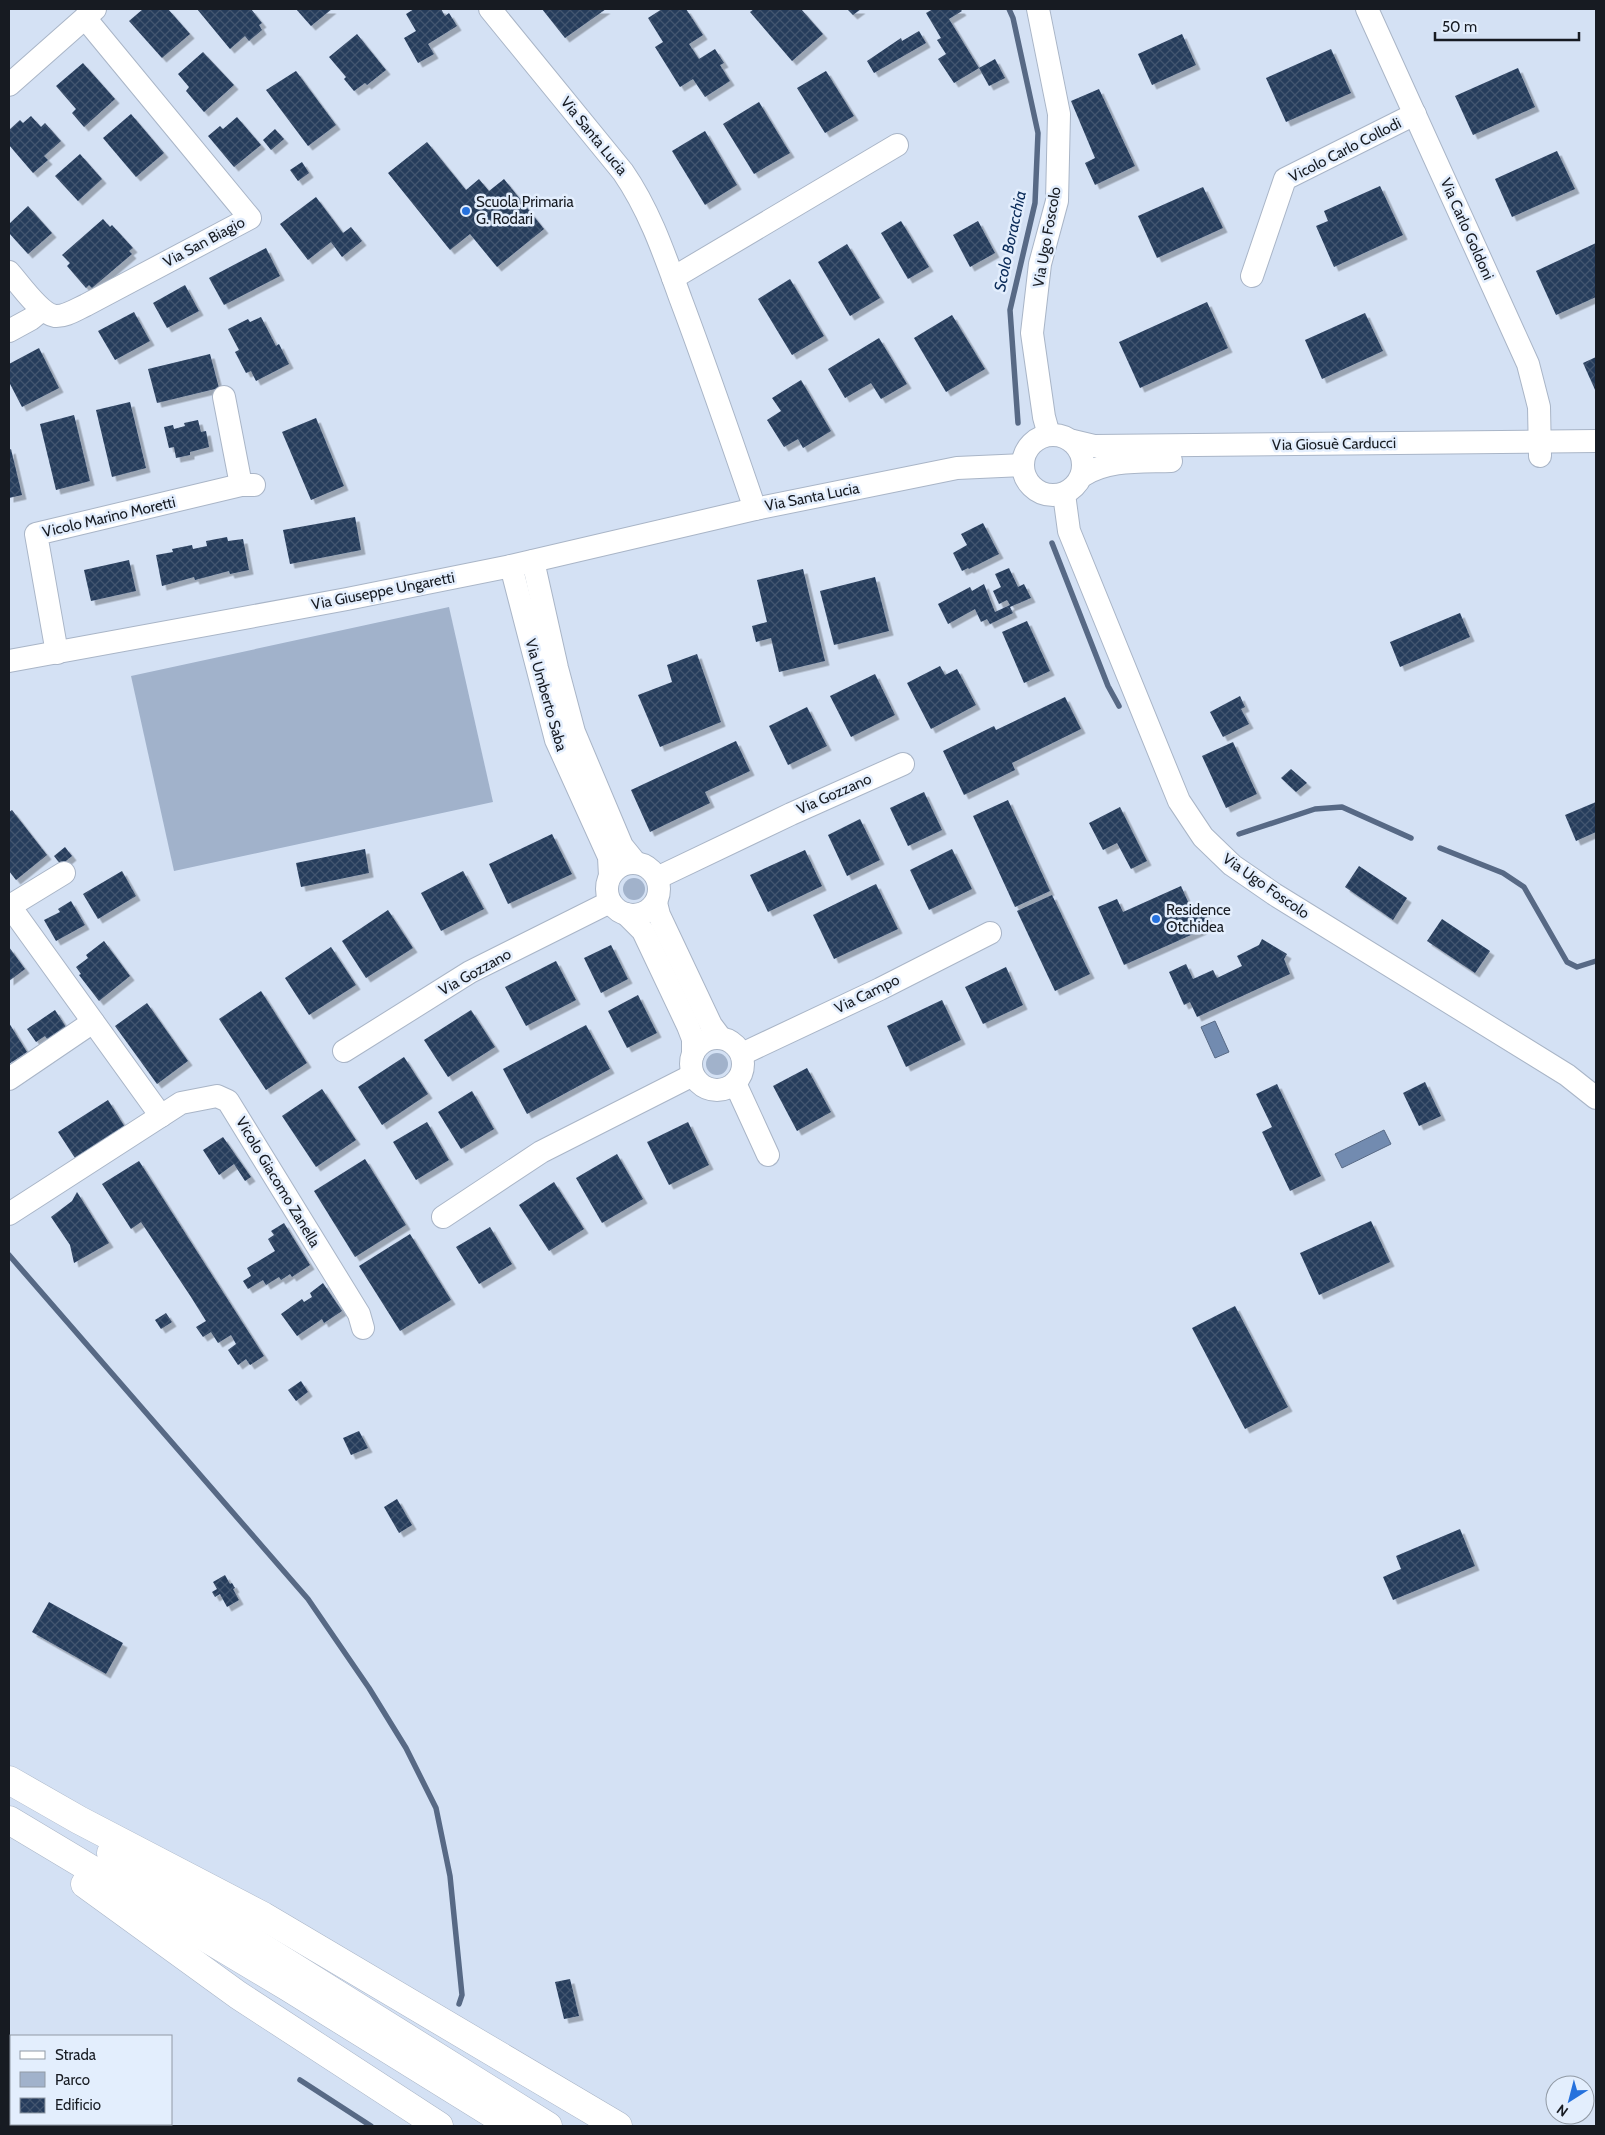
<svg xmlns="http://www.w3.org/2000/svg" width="1605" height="2135" font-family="Cabin,sans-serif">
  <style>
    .green { fill: #a1b2cb }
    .water { fill: #728bb0; stroke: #576985 }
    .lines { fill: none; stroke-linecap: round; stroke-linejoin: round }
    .stream { stroke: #576985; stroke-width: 5.5 }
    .building { fill: url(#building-cross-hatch); filter: url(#shadow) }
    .street-casing { stroke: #a9b5c7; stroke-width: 24 }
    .highway-casing { stroke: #a9b5c7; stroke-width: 29 }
    .street { stroke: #fff; stroke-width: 22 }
    .highway { stroke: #fff; stroke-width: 28 }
    .poi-dot { fill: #2571dd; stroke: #e3eefd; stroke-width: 2 }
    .labels { text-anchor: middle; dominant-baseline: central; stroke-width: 5; stroke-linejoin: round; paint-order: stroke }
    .street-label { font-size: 15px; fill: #171b22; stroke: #e3eefd }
    .poi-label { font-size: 15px; fill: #171b22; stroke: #e3eefd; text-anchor: start }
    .water-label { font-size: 16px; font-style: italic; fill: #092a58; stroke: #e3eefd }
  </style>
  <defs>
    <pattern id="building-cross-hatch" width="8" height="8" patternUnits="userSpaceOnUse" patternTransform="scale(1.25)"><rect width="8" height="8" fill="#263c5c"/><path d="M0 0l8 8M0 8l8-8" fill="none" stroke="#43556f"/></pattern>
    <filter id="shadow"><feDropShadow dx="4.5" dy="4.5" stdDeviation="0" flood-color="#0004"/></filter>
  </defs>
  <rect width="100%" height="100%" fill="#d4e1f4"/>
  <g class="green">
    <polygon points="449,607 493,802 174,871 131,676"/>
    <circle cx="634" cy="889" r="11"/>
    <circle cx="717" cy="1064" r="11"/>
  </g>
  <g class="water">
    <polygon points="1215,1021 1229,1052 1215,1058 1201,1027"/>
    <polygon points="1384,1130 1391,1144 1342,1168 1335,1154"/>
  </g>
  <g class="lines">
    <g class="stream">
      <polyline points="1009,9 1013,18 1038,133 1035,203 1010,310 1018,423"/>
      <polyline points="1052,543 1108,686 1119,706"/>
      <polyline points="1239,834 1315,809 1342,807 1411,838"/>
      <polyline points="1440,848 1503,873 1524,887 1567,962 1577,967 1596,961"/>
      <polyline points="9,1255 308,1599 369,1688 406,1748 436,1808 450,1876 462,1995 459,2004"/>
      <polyline points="300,2080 371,2126"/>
    </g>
  </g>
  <g class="building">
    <polygon points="143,9 168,9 190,34 162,58 129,21"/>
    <polygon points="197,9 251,9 262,23 259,25 262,30 249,41 245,36 230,49"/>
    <polygon points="296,9 332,9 311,26"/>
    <polygon points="414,9 441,9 445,16 449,13 457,26 428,44 434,54 418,63 404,38 416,31 406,14"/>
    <polygon points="542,9 606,9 565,38"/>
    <polygon points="662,9 686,9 703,35 689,44 699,59 715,49 724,63 720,65 730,81 705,97 693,79 680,87 655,47 663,42 648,18"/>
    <polygon points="754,9 801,9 823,34 792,61 750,12"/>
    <polygon points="847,9 861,9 853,15"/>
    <polygon points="933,9 960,9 962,11 949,19 979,68 954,83 938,59 946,54 937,40 941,38 926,13"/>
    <polygon points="919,31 926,43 874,73 867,61 901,38 902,41"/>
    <polygon points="357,34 386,70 367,85 365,83 354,91 344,79 346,77 329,57"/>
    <polygon points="1182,34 1196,65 1152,85 1138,54"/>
    <polygon points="1331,49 1351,93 1286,122 1266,78"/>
    <polygon points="203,52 234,85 204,112 186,91 189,87 178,74"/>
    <polygon points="995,59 1005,78 989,86 979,68"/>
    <polygon points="83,63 115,99 84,127 72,113 76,109 56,86"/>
    <polygon points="1518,68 1535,107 1473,135 1455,96"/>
    <polygon points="296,71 336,125 308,146 266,90"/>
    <polygon points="826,71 854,116 825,133 797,88"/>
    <polygon points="1099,89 1135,166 1095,185 1085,163 1095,158 1071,101"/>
    <polygon points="759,102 790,153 754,174 723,124"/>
    <polygon points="131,114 164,153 136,177 103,138"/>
    <polygon points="31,116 41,127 45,123 61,141 44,156 48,160 33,173 9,145 9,130 20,120 23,123"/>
    <polygon points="237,117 261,145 234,167 208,136 220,126 223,129"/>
    <polygon points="275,129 284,139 271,150 263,140"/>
    <polygon points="705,131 737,185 705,205 672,151"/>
    <polygon points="427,142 466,190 479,179 489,191 504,179 544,229 497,267 470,234 450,250 388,173"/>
    <polygon points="1557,151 1575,189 1512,217 1495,179"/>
    <polygon points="80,154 102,179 78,201 55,176"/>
    <polygon points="302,162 309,173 298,181 290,170"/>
    <polygon points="1380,186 1403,235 1334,267 1316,226 1328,221 1324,211"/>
    <polygon points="1203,187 1223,228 1157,258 1138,216"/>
    <polygon points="316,197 343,233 351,227 362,241 342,257 331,242 308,260 280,224"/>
    <polygon points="28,206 52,233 28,254 9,233 9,224"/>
    <polygon points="103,219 110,227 112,225 133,248 129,251 132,254 92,288 89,285 86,288 67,266 70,263 62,255"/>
    <polygon points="901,221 929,267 908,279 881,233"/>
    <polygon points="978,221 995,253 970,267 953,235"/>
    <polygon points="1596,243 1596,297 1556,315 1536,271"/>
    <polygon points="847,244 880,298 850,316 818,262"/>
    <polygon points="266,248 280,276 224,305 209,278"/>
    <polygon points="790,279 824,336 792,355 758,299"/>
    <polygon points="185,285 199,311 167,328 153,303"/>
    <polygon points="1207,302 1228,348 1140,388 1119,342"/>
    <polygon points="134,312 150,341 115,360 98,331"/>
    <polygon points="1365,313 1383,351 1322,379 1305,340"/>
    <polygon points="952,315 985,369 946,392 914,338"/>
    <polygon points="261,317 276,346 279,344 289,364 256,381 251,371 246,373 235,352 239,350 228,329 248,319 250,322"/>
    <polygon points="879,338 907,384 881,399 871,383 845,398 828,369"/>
    <polygon points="39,348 59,388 22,407 9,382 9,364"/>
    <polygon points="210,354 219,388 157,403 148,369"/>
    <polygon points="1596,357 1596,392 1583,363"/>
    <polygon points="801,380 831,431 803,448 798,439 784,447 767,420 781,411 772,398"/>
    <polygon points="130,402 146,468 112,477 96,410"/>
    <polygon points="74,415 90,481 56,490 40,424"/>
    <polygon points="316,418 344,486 311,500 282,432"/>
    <polygon points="198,420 201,432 206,431 209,447 190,452 190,455 176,458 174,447 169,448 164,427 173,425 174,429 185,426 184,423"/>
    <polygon points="11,449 22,495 9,498 9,450"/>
    <polygon points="355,517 361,550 290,564 283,530"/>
    <polygon points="983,523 999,554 969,569 968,568 962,571 953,553 967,545 961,534"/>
    <polygon points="227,537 228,541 243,539 249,570 230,574 229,571 195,580 194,577 162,586 156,555 173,552 172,549 192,545 193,549 207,546 206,541"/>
    <polygon points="129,560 136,591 91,601 84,570"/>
    <polygon points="1009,568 1018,587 1024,584 1031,598 1010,607 1013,613 990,624 987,619 981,622 975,609 948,624 938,604 970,587 972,591 984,584 995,612 1010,605 1007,600 999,604 993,591 1001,587 995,574"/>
    <polygon points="803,569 825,661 779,672 771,638 756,642 752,626 767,622 757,580"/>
    <polygon points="875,577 889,631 834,645 820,591"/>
    <polygon points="1460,613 1470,637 1400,667 1390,642"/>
    <polygon points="1027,621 1050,671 1024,683 1002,632"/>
    <polygon points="697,654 721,722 660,747 638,695 672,682 667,665"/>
    <polygon points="940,666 945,675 957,669 976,705 931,729 907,683"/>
    <polygon points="875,674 895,715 851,737 830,696"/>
    <polygon points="1240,696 1245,707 1241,709 1249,724 1223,737 1210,712"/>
    <polygon points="1065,697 1081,729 1012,763 1015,770 964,795 943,751 994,726 996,730"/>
    <polygon points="807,707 827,746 788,765 769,726"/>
    <polygon points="736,741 750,771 705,792 710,803 650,832 631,790"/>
    <polygon points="1233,742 1257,794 1226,808 1202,756"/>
    <polygon points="1291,769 1307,783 1296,792 1281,778"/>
    <polygon points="924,792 942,830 908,846 890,808"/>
    <polygon points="1008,800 1050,891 1015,907 973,816"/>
    <polygon points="1596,802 1596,832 1576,841 1565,815"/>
    <polygon points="1120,807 1147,861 1131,869 1117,843 1103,850 1089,823"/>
    <polygon points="12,810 47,855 16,880 9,871 9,812"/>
    <polygon points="860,819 880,860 847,876 828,835"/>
    <polygon points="552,834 572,874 508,904 489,864"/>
    <polygon points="65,847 72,856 61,865 54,856"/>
    <polygon points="365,849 369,873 301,887 296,863"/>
    <polygon points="952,849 972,889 929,910 910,870"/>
    <polygon points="805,850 822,886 768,912 750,875"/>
    <polygon points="1359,866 1407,898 1393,920 1345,887"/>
    <polygon points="122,871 136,896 98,919 83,894"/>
    <polygon points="463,871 484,909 441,931 421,893"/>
    <polygon points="876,884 898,929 834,959 813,915"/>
    <polygon points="1181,886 1193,913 1203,908 1211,926 1124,965 1098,907 1117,899 1123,912"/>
    <polygon points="1052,895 1090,974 1055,991 1017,911"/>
    <polygon points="71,901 85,925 56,941 44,920 60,912 58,909"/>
    <polygon points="388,910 413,948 366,978 342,941"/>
    <polygon points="1442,919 1490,951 1475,973 1427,941"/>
    <polygon points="1262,939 1287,954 1284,959 1290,974 1197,1017 1190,1002 1184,1005 1169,972 1186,964 1193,979 1213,970 1217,978 1242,966 1237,956 1259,945"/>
    <polygon points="104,941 130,976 99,1001 79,975 81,974 76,967 88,958 86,955"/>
    <polygon points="611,945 628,979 601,993 584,958"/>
    <polygon points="9,947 25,969 9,981"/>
    <polygon points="331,947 356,985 309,1015 285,978"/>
    <polygon points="556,961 576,1000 526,1026 505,987"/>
    <polygon points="1006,967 1023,1005 983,1024 965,987"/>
    <polygon points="261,991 307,1063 266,1090 219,1019"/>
    <polygon points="638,995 657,1033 627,1048 608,1011"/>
    <polygon points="942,1000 961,1040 906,1067 887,1026"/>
    <polygon points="147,1003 188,1061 157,1084 115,1026"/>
    <polygon points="55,1010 68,1030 50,1043 45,1036 36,1042 27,1029"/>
    <polygon points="471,1010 495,1047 448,1077 424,1040"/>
    <polygon points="9,1023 27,1052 9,1064"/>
    <polygon points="586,1025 610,1069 527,1114 503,1069"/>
    <polygon points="404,1057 428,1094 382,1125 358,1087"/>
    <polygon points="807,1068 831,1112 797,1131 773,1086"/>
    <polygon points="1425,1082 1441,1116 1419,1126 1403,1093"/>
    <polygon points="1277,1084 1321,1176 1290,1191 1262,1132 1272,1127 1256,1094"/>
    <polygon points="322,1089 356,1140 316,1167 282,1116"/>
    <polygon points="472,1091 494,1129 461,1149 438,1112"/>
    <polygon points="108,1100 125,1127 75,1158 58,1132"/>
    <polygon points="427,1122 449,1160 416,1180 393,1142"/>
    <polygon points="688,1122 709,1165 669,1185 647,1142"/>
    <polygon points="223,1137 251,1177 245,1181 234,1164 219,1175 203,1150"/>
    <polygon points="617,1154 643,1199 602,1223 576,1178"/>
    <polygon points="365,1159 406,1225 355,1257 314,1191"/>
    <polygon points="139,1161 264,1356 250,1365 246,1359 238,1365 228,1350 236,1344 231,1335 218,1343 211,1332 203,1337 196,1327 206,1321 191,1297 141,1222 131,1229 102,1184"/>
    <polygon points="554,1182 584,1229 549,1251 519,1205"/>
    <polygon points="77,1192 109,1243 74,1263 70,1245 51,1217 72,1201"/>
    <polygon points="1371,1221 1390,1262 1319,1295 1300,1253"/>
    <polygon points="284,1223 310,1265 292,1277 290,1274 281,1280 279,1277 266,1285 263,1280 248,1289 243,1281 251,1276 247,1268 275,1251 268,1239 274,1235 271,1231"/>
    <polygon points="490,1227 512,1264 479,1284 456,1247"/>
    <polygon points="410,1234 451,1300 400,1331 359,1266"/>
    <polygon points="323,1283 342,1311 324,1323 322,1319 297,1336 281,1314 302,1299 304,1302 312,1297 310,1293"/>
    <polygon points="1235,1306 1288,1407 1245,1429 1192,1328"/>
    <polygon points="166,1313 172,1322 161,1329 155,1320"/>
    <polygon points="301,1381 308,1392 296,1401 288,1390"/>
    <polygon points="359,1431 368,1448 351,1455 343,1438"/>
    <polygon points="397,1499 412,1525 399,1533 384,1507"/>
    <polygon points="1460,1529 1475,1566 1393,1600 1383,1577 1401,1569 1396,1556"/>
    <polygon points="225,1575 230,1584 232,1583 235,1588 233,1589 239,1600 227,1607 220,1594 215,1597 212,1592 217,1589 213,1582"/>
    <polygon points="49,1602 123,1643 106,1674 32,1632"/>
    <polygon points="570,1979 579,2016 564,2019 555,1982"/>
  </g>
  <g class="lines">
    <g class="street-casing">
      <g id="street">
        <path d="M490,9L623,172C650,211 665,256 681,300C707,369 731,439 755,509"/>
        <polyline points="1038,9 1059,114 1057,201 1040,264 1032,333 1044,417 1049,435"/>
        <polyline points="1367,9 1528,364 1539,407 1540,456"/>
        <polyline points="9,85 95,9"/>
        <path d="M9,272C19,283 40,314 55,316C65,317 77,309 86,305L250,218L85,18"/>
        <polyline points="1252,276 1285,179 1415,114"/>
        <polyline points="673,278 897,145"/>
        <polyline points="9,331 31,319 42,310"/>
        <polyline points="224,397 241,485"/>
        <circle cx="1053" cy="465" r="30"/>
        <polyline points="1073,441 1094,446 1596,441"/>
        <path d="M1082,476C1108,459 1141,462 1171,461"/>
        <polyline points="1064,494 1069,531 1179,801 1203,837 1232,865 1274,894 1567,1075 1596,1098"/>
        <polyline points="533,561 557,668 574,732 622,846 635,862"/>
        <polyline points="511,566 556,740 609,857 610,876"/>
        <polyline points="57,653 36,534 241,485 254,485"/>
        <polyline points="9,661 347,599 511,566 755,509 957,468 1022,465"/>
        <circle cx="633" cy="889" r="26"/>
        <polyline points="657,878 791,814 903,764"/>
        <polyline points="656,903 659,915 711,1025 720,1037"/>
        <polyline points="9,905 161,1116"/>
        <polyline points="10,906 64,873"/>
        <polyline points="626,914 643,931 688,1026 693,1039 693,1054"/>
        <circle cx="717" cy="1064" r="26"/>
        <polyline points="344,1051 470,972 610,902"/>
        <polyline points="742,1054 880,989 990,933"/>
        <polyline points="9,1079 93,1022"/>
        <polyline points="735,1083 768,1155"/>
        <polyline points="9,1214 181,1103 217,1096 228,1101 359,1314 363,1328"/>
        <polyline points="443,1217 541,1152 693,1075"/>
      </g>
    </g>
    <g class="highway-casing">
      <g id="highway">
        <polyline points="9,1780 79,1820 263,1916 618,2126"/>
        <polyline points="9,1820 288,1987 512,2126"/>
        <polyline points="111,1853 548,2126"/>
        <polyline points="85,1884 238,1995 439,2126"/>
      </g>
    </g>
    <use href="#street" class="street"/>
    <use href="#highway" class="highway"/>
  </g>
  <g class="poi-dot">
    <circle cx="466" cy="211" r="5"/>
    <circle cx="1156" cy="919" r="5"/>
  </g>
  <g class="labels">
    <g class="street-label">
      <text transform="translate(594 136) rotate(51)">Via Santa Lucia</text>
      <text transform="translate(1345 150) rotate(-27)">Vicolo Carlo Collodi</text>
      <text transform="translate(1467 229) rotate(66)">Via Carlo Goldoni</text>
      <text transform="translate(1047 237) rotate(-80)">Via Ugo Foscolo</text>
      <text transform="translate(204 242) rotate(-28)">Via San Biagio</text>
      <text transform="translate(1334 444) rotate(-1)">Via Giosuè Carducci</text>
      <text transform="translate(812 497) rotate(-11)">Via Santa Lucia</text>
      <text transform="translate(109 517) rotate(-13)">Vicolo Marino Moretti</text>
      <text transform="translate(383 591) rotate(-11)">Via Giuseppe Ungaretti</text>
      <text transform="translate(546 695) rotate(74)">Via Umberto Saba</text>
      <text transform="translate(834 794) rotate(-24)">Via Gozzano</text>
      <text transform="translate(1266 886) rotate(35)">Via Ugo Foscolo</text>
      <text transform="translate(475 972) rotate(-29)">Via Gozzano</text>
      <text transform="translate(867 994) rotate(-26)">Via Campo</text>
      <text transform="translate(278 1182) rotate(59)">Vicolo Giacomo Zanella</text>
    </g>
    <g class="poi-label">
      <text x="476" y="202">Scuola Primaria<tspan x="476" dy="17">G. Rodari</tspan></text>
      <text x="1166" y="910">Residence<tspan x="1166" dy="17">Otchidea</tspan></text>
    </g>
    <g class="water-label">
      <text transform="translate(1010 241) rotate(-78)">Scolo Boracchia</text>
    </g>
  </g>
  <rect width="1605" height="2135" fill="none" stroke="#171b22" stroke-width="20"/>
  <rect x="10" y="2035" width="162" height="90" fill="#e3eefd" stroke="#919aa5"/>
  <rect x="20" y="2051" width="25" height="8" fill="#ffffff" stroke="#919aa5"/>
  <text x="55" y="2060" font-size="15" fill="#171b22">Strada</text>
  <rect x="20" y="2072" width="25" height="15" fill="#a1b2cb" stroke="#919aa5"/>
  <text x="55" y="2085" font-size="15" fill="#171b22">Parco</text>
  <rect x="20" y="2098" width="25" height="15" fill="url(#building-cross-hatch)" stroke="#919aa5"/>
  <text x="55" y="2110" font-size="15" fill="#171b22">Edificio</text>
  <g transform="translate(1570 2100) rotate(216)"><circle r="24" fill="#e3eefd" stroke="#919aa5"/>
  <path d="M0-4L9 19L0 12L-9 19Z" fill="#2571dd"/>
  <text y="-8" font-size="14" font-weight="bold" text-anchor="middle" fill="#171b22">N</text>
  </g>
  <path d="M1435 32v8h144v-8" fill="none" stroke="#171b22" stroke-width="2.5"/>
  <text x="1442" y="32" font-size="15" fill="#171b22" stroke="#e3eefd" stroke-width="4" paint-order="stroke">50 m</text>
</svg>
